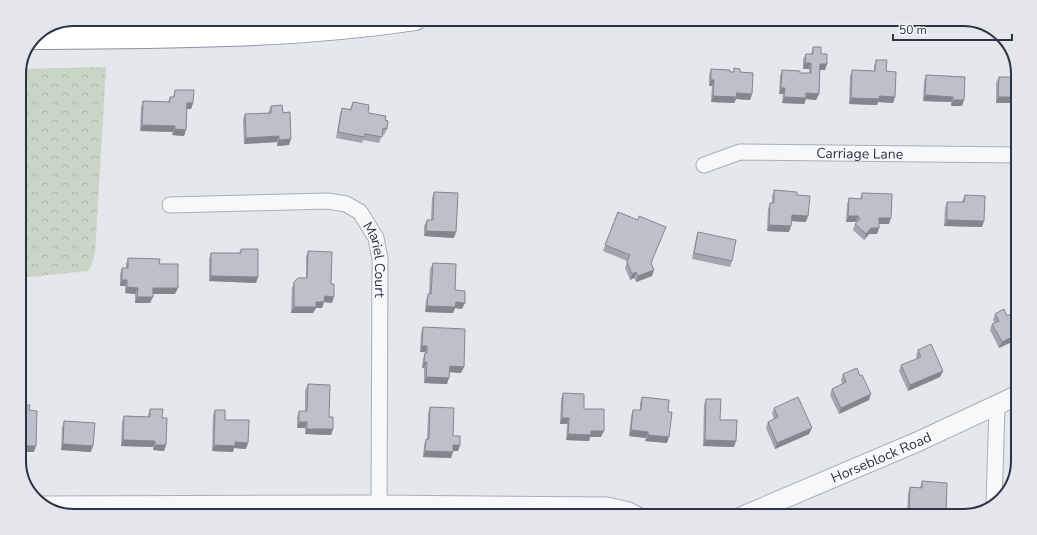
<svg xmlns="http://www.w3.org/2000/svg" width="1037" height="535" font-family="'Nunito Sans',sans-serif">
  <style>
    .forest { fill: url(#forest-crowns) }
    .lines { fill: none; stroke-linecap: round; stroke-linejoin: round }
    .minor-casing { stroke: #a9aeb7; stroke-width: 17 }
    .tertiary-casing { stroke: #a9aeb7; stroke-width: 21 }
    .trunk-casing { stroke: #8b94a3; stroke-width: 24 }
    .minor { stroke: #f7f8fa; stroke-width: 15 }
    .tertiary { stroke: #f7f8fa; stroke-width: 19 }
    .trunk { stroke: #fff; stroke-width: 22 }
    .wall { fill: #a1a5ae }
    .shaded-wall { fill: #83868d }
    .building { fill: #bbc0ca; stroke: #83868d }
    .labels { text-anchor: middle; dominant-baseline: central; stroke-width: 3; stroke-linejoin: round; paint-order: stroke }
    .street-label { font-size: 14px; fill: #2b3445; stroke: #f4f6f9 }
    .rim { fill: none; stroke: #2b3445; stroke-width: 2 }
  </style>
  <defs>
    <pattern id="forest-crowns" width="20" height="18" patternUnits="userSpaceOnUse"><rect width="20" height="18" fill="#c9d6c5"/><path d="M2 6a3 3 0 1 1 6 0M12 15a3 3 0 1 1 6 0" fill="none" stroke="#adb8ab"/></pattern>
  </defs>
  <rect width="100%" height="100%" fill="#e4e7ec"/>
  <polygon class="forest" points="106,67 95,254 89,271 19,278 19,71 20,69"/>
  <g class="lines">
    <g class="minor-casing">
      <g id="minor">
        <path id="s1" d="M704,165L740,152L1018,155"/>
        <path id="s2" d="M170,205L328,201L346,204L360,212L376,238L380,259L379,503"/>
        <polyline points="43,504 379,503 607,505 629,510 640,516"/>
        <polyline points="994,504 997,406"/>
      </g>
    </g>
    <g class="tertiary-casing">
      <g id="tertiary">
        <path id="s3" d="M743,516L917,442L1018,395"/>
      </g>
    </g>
    <g class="trunk-casing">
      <path id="trunk" d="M34,38C161,37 289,38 415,19"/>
    </g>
    <use href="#minor" class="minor"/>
    <use href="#tertiary" class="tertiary"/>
    <use href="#trunk" class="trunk"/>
  </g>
  <g class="wall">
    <polygon points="813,47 821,54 827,64 825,70 820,70 819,94 816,100 806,99 804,104 782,103 783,94 779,94 780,76 782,70 800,73 809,73 809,69 803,69 803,59 806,54 811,54"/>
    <polygon points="876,60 886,71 895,97 893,103 878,102 877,105 849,104 850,76 852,70 874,71 874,66"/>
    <polygon points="734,68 740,72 752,94 750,100 736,99 734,103 711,102 712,86 709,86 709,75 711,69 733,72"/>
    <polygon points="926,75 965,77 962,106 951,106 951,102 923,101 924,81"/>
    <polygon points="999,77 1018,77 996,103 996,83"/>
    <polygon points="175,90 193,103 191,109 187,109 186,130 184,136 172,135 173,132 140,131 141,107 143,101 168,102 170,97 173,97"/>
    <polygon points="353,102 368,113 385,120 387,129 384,135 382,135 379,143 363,140 362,143 336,138 340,114 342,108 350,109"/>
    <polygon points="271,106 283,113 289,145 277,146 277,142 244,144 243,120 245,114 268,113"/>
    <polygon points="774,190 797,195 806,222 791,221 789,232 767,231 768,209 770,203 772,203 772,196"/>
    <polygon points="434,192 454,238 424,236 424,226 427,220 431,220 432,198"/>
    <polygon points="862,193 889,224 879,224 879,228 877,234 869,234 864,240 853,230 855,224 856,223 856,222 846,222 847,204 849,198 860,199"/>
    <polygon points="965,195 982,227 944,226 945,208 947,202 962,202"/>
    <polygon points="618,212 651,263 652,276 636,282 634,278 630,280 625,268 627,261 603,251"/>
    <polygon points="698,232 732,261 730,267 692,259 696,238"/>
    <polygon points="241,249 258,277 256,283 209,281 209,259 211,253 239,253"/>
    <polygon points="308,251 331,284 332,303 324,302 322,308 316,308 313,313 291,313 292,288 294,282 306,278 306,257"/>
    <polygon points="128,258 159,264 175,294 153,294 150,303 135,303 135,294 125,293 125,286 120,286 120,274 122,268 126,268 126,264"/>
    <polygon points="433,263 455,290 462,309 455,308 453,313 425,312 426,300 428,294 429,294 430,269"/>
    <polygon points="1018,311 1018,339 999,348 990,330 992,324 995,323 993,320 995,314 1007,316"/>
    <polygon points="423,327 464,367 461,373 450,372 447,384 424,383 424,368 422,368 423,359 425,352 420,352 421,333"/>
    <polygon points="918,350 943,371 940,377 908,391 899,371 901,365 917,359 916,356"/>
    <polygon points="843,374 860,376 869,400 839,414 830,395 832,389 842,384 841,380"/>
    <polygon points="308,384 329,417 333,429 331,435 305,434 305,428 297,428 297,417 299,411 305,411 305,390"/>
    <polygon points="563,393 584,409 601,437 590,437 589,441 566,440 567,424 560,424 561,399"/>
    <polygon points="642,397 668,412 667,443 645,441 646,438 629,436 631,416 633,410 640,410 640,403"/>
    <polygon points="706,399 720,420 734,447 703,446 704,405"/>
    <polygon points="430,407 460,445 458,451 453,451 451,458 423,457 424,445 426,439 427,439 428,413"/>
    <polygon points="774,408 809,434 775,449 766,428 768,422 774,419 772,413"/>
    <polygon points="150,409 162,418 166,445 164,451 153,450 153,447 121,446 122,422 124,416 148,417 148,415"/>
    <polygon points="215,410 225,420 246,449 234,448 233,452 212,451 213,415"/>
    <polygon points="64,421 91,452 61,450 62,427"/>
    <polygon points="922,481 946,515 945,516 907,516 908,493 910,487 920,488"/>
  </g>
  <g class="shaded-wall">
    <polygon points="805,63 811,63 809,69 803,69"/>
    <polygon points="820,64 827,64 825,70 818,70"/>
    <polygon points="711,80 714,80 712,86 709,86"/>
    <polygon points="781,88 785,88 783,94 779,94"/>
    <polygon points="736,93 752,94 750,100 736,99 734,103 711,102 713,96"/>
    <polygon points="806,93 819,94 816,100 806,99 804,104 782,103 784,97"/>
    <polygon points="925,95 953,97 951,102 923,101"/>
    <polygon points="879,96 895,97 893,103 878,102 877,105 849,104 851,98"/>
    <polygon points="998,97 1018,97 1018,103 996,103"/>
    <polygon points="953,100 964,100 962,106 951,106"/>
    <polygon points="187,103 193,103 191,109 185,109"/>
    <polygon points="142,125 175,126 173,132 140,131"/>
    <polygon points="175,129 186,130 184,136 172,135"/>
    <polygon points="279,136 277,142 244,144 246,138"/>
    <polygon points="291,139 289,145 277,146 279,140"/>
    <polygon points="792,215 808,216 806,222 790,221"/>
    <polygon points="848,216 858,216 856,222 846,222"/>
    <polygon points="879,218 891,218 889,224 877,224"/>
    <polygon points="947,220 984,221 982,227 944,226"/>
    <polygon points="769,225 791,226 789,232 767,231"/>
    <polygon points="871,228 879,228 877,234 869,234 864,240 866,234"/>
    <polygon points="426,231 456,232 454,238 424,236"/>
    <polygon points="654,270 652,276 636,282 638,276"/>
    <polygon points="636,272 634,278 630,280 632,274"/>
    <polygon points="211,276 258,277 256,283 209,281"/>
    <polygon points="122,280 127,280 125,286 120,286"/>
    <polygon points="127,287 138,288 135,294 125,293"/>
    <polygon points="153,288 178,288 175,294 151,294"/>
    <polygon points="325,296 334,297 332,303 324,302 322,308 316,308 313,313 291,313 294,307 316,302"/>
    <polygon points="137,297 153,297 150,303 135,303"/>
    <polygon points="456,302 465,303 462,309 455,308 453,313 425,312 427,306"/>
    <polygon points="1018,334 1018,339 999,348 1002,342"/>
    <polygon points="422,346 427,346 425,352 420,352"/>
    <polygon points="424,362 427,362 424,368 422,368"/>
    <polygon points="450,366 464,367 461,373 448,372"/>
    <polygon points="943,371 940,377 908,391 910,385"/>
    <polygon points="426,377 449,378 447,384 424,383"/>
    <polygon points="871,394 869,400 839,414 841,408"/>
    <polygon points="562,418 569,418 567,424 560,424"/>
    <polygon points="299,422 307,422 305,428 297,428"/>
    <polygon points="812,428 809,434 775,449 777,443"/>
    <polygon points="307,429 333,429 331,435 305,434"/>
    <polygon points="631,430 648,432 646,438 629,436"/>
    <polygon points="591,431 604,431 601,437 590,437 589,441 566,440 568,434"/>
    <polygon points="648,435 669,437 667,443 645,441"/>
    <polygon points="123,440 155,441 153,447 121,446"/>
    <polygon points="705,440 736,441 734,447 703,446"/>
    <polygon points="235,442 248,443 246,449 234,448 233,452 212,451 214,445"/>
    <polygon points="63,444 93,446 91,452 61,450"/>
    <polygon points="155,445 166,445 164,451 153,450"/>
    <polygon points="453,445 460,445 458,451 451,451"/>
    <polygon points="19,446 36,446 34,452 19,452"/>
    <polygon points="425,451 453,452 451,458 423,457"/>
    <polygon points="909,513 946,515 945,516 908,516"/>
  </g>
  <g class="building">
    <polygon points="813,47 821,47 821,54 827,54 827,64 820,64 819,94 806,93 806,98 784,97 785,88 781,88 782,70 800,71 800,73 811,73 811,63 805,63 806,54 813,54"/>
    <polygon points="876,60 887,60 886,71 896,72 895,97 879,96 879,99 851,98 852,70 875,71"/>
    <polygon points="734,68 740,69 740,72 753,73 752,94 736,93 737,97 713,96 714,80 711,80 711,69 730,70 730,72 734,72"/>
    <polygon points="926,75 965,77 964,100 953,100 953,97 925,95"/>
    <polygon points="999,77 1018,77 1018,97 998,97"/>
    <polygon points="175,90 194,90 193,103 187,103 186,130 175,129 175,126 142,125 143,101 170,102 170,97 174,97"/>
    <polygon points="353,102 369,105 368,113 386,116 385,120 388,121 387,129 383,128 382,137 365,134 364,137 338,132 342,108 351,110"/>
    <polygon points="282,105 283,113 290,112 291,139 279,140 279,136 246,138 245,114 271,113 271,106"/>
    <polygon points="774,190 797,192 797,195 810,196 808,216 792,215 791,226 769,225 770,203 774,203"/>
    <polygon points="434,192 458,193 456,232 426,231 427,220 433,220"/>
    <polygon points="862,193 892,194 891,218 879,218 879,228 871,228 866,234 855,224 860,219 858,216 848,216 849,198 862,199"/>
    <polygon points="965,195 985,196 984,221 947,220 947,202 964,202"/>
    <polygon points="618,212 638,220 639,216 666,227 651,263 654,270 638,276 636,272 632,274 627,262 630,255 605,245"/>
    <polygon points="698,232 736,240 732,261 694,253"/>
    <polygon points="241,249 258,249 258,277 211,276 211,253 241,253"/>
    <polygon points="308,251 332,252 331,284 334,284 334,297 325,296 324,302 316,302 316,307 294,307 294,282 298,278 307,278"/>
    <polygon points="128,258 160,259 159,264 178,264 178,288 153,288 153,297 137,297 138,288 127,287 127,280 122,280 122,268 128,268"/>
    <polygon points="433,263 456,264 455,290 465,291 465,303 456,302 455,307 427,306 428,294 431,294"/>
    <polygon points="1004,309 1007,316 1018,311 1018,334 1002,342 992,324 999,321 995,314"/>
    <polygon points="423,327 465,329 464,367 450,366 449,378 426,377 427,362 424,362 425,353 427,353 427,346 422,346"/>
    <polygon points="931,344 943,371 910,385 901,365 921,357 918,350"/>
    <polygon points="857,368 860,376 862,375 871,394 841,408 832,389 846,382 843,374"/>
    <polygon points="308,384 330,385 329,417 333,417 333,429 307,429 307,422 299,422 299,411 307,411"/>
    <polygon points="563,393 584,394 584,409 604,409 604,431 591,431 591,435 568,434 569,418 562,418"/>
    <polygon points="642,397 669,400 668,412 672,412 669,437 648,435 648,432 631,430 633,410 641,410"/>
    <polygon points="798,397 812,428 777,443 768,422 778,417 774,408"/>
    <polygon points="706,399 721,399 720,420 737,420 736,441 705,440"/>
    <polygon points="19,405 30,405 29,410 37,411 36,446 19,446"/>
    <polygon points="430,407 454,408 453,436 460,436 460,445 453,445 453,452 425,451 426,439 429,439"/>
    <polygon points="150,409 163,409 162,418 167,418 166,445 155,445 155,441 123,440 124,416 150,417"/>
    <polygon points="215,410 225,410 225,420 249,420 248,443 235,442 235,446 214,445"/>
    <polygon points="64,421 95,423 93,446 63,444"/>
    <polygon points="922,481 947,483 946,515 909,513 910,487 922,488"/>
  </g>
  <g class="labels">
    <g class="street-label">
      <text stroke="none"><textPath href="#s1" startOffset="158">Carriage Lane</textPath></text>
      <text stroke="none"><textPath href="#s2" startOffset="244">Mariel Court</textPath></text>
      <text stroke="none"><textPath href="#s3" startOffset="150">Horseblock Road</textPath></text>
    </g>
  </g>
  <path d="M0 0H1037V535H0ZM74 26H963A48 48 0 0 1 1011 74V461A48 48 0 0 1 963 509H74A48 48 0 0 1 26 461V74A48 48 0 0 1 74 26Z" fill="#e4e6eb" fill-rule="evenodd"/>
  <path class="rim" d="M74 26H963A48 48 0 0 1 1011 74V461A48 48 0 0 1 963 509H74A48 48 0 0 1 26 461V74A48 48 0 0 1 74 26Z"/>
  <path d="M893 34v6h119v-6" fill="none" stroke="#2b3445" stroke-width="2"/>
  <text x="899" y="34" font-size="12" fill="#2b3445" stroke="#f4f6f9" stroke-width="3" paint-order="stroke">50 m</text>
</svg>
